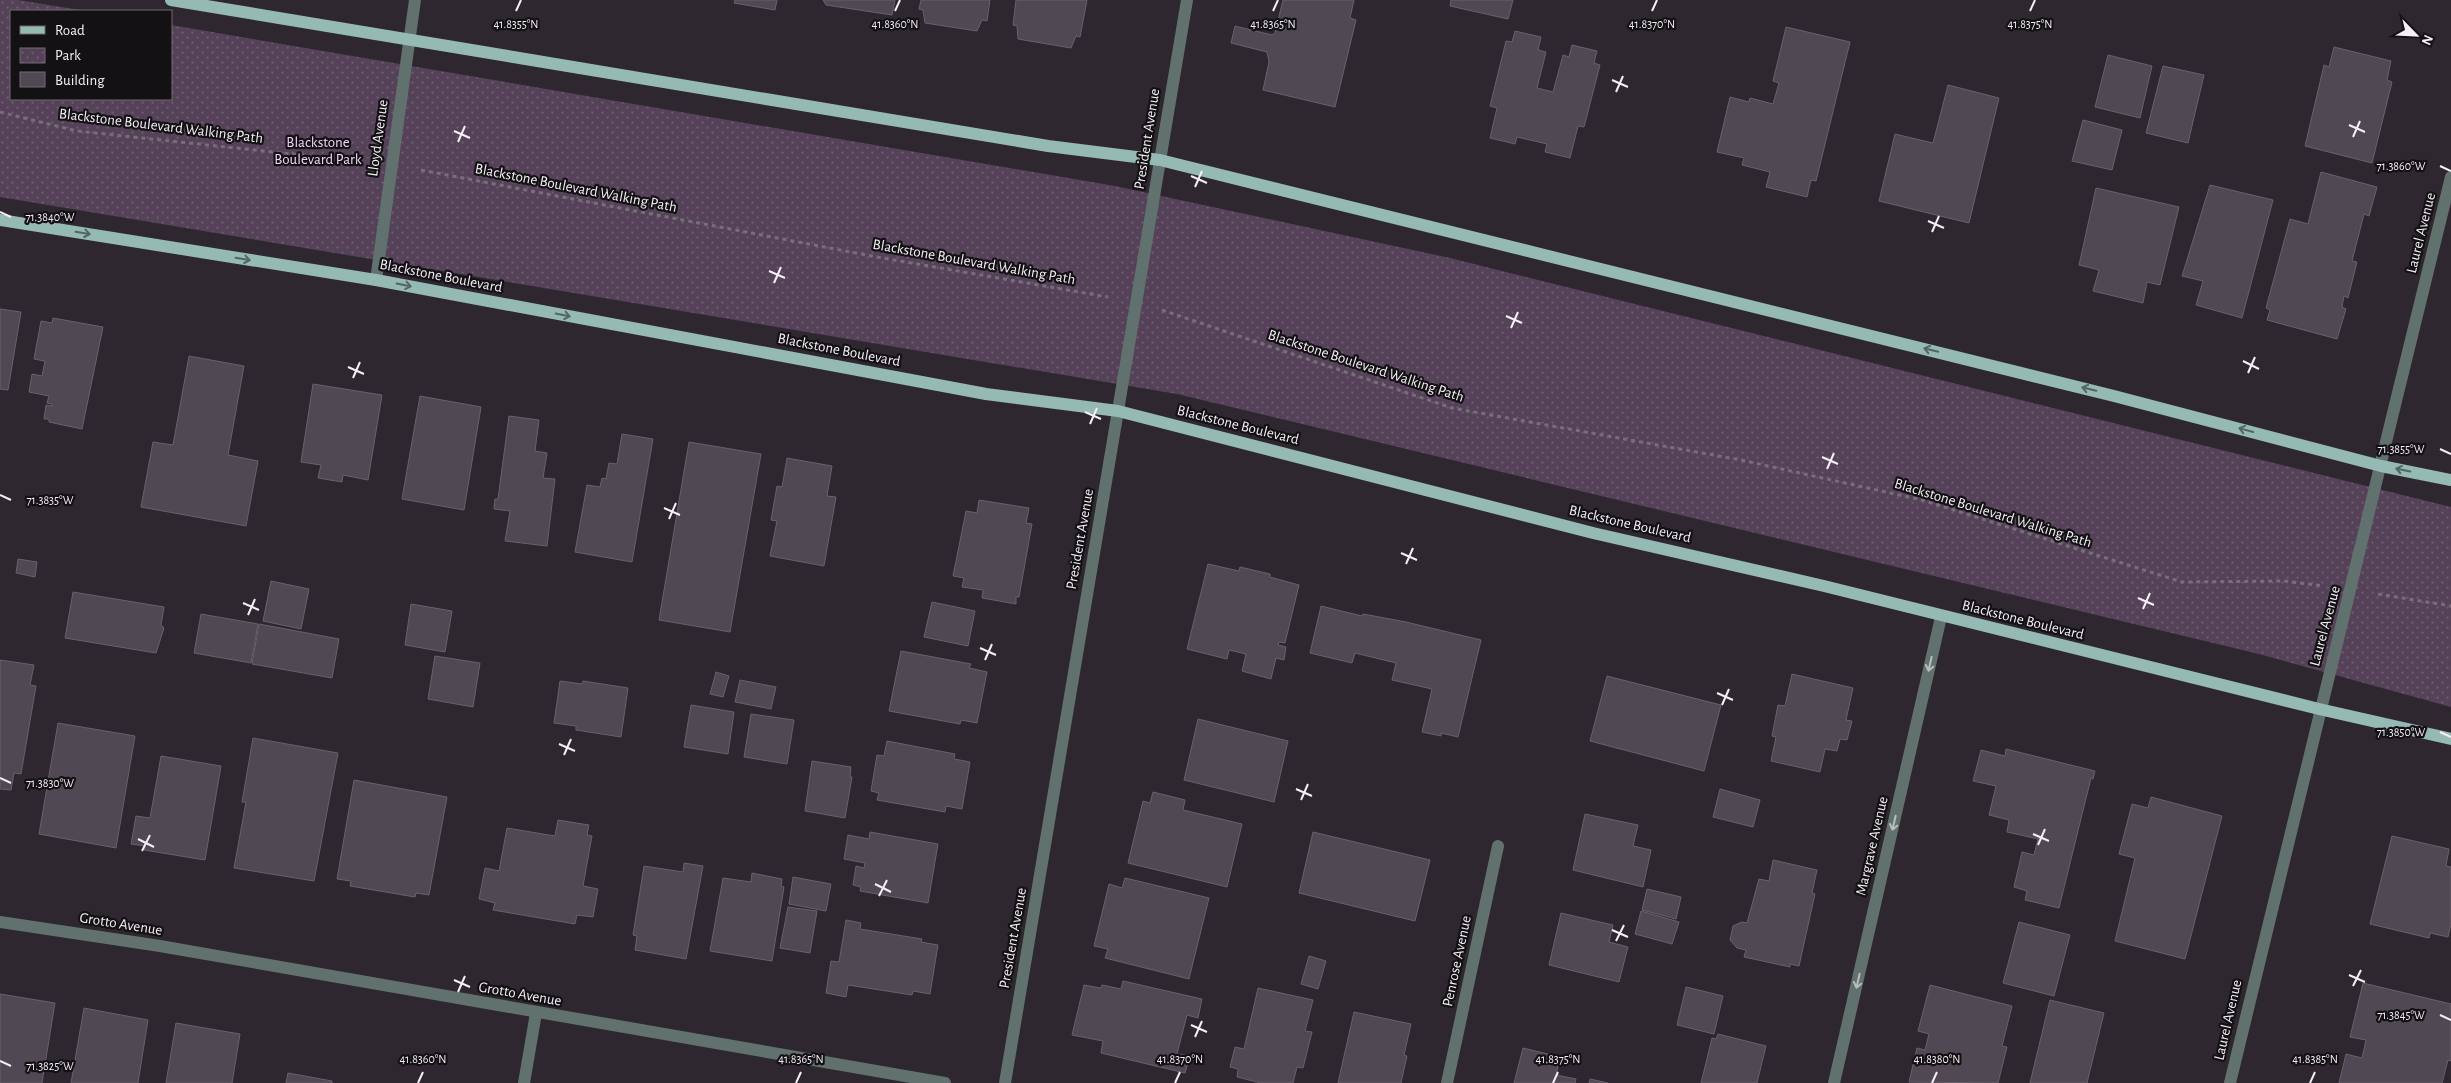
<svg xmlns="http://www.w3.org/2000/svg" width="2451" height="1083" font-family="'Alegreya Sans',sans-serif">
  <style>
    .park { fill: url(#park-dots) }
    .building { fill: #504852; stroke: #69616b }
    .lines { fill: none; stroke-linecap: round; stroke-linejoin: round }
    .path { stroke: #766f77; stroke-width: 3; stroke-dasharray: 4 4; stroke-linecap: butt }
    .minor { stroke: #60716e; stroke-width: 12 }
    .major { stroke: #95b9b3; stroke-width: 12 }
    .oneway { stroke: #546564 }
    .oneway2 { stroke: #b9bdbf }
    .ticks { fill: none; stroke: #f4eff5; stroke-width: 2 }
    .labels { text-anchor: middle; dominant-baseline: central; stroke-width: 4.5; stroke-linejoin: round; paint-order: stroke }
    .street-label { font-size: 15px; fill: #f4eff5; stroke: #141115 }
    .park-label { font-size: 15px; fill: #f1d2f9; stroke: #141115 }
    .ticks-label { font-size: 12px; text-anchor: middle; fill: #f4eff5; stroke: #141115; stroke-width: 4.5; stroke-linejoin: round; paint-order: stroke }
  </style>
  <defs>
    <pattern id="park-dots" width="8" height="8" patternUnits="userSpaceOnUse" patternTransform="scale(1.25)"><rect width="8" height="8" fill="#554259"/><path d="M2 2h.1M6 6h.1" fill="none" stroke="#6e5e71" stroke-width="1.8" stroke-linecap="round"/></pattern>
  </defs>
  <rect width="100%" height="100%" fill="#2e2730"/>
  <polygon class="park" points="0,0 18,0 86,11 11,11 11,99 171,99 171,25 1115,186 1450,258 2451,507 2451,707 2259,654 1177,394 0,197"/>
  <g class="building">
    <polygon points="735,0 777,0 775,10 734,3"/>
    <polygon points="823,0 895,0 892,15 826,5"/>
    <polygon points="921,0 990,0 987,21 982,20 977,31 925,23 923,10 919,9"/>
    <polygon points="1016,0 1087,0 1080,37 1076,36 1071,48 1018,39 1017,26 1013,25"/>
    <polygon points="1283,0 1354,0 1350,18 1356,20 1335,107 1263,90 1269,62 1267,52 1231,43 1235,26 1272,35 1275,33"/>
    <polygon points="1451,0 1513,0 1508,19 1450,6"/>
    <polygon points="1786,27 1850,42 1816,181 1811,180 1807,197 1766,187 1770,172 1742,165 1744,158 1717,152 1730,97 1749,102 1750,98 1773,104 1779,83 1773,81"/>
    <polygon points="1515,31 1541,37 1538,50 1546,52 1537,88 1553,92 1563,55 1569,57 1572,45 1597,51 1594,63 1600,65 1584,127 1578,126 1570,158 1545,152 1547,144 1517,137 1515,144 1490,138 1497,108 1490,106 1506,41 1512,42"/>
    <polygon points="2334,47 2391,61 2387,80 2392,82 2372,163 2305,146 2324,65 2329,67"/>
    <polygon points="2108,55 2152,66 2140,118 2095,107"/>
    <polygon points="2163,66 2204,75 2188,143 2146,133"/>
    <polygon points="1948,85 1999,98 1969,223 1879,201 1895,134 1933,143"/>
    <polygon points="2083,120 2122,130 2112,170 2072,161"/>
    <polygon points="2321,172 2377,187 2369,216 2364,214 2352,261 2357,262 2348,298 2344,296 2342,307 2346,309 2337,339 2267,320 2270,310 2266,308 2290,219 2308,224"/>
    <polygon points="2210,185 2273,200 2242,318 2196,305 2203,281 2182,276"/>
    <polygon points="2096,188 2179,207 2160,285 2147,282 2143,303 2093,291 2099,270 2079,265"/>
    <polygon points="0,309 21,312 8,390 0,389"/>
    <polygon points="53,318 103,327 82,429 49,422 49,419 44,419 46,405 52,406 52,404 47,403 49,396 29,392 32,374 42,376 45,361 34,359 41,321 52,323"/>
    <polygon points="189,356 244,366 228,455 258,461 246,526 141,507 153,442 173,445"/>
    <polygon points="313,384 382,395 368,480 343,475 342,482 318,478 321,465 301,462"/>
    <polygon points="420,396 481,407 464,510 402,499"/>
    <polygon points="509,416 539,420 535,451 547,453 543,478 555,479 547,546 505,541 510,511 494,509 495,499 498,499"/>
    <polygon points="622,434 653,439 632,562 575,552 587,485 600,487 602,478 606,479 609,463 617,464"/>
    <polygon points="689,442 761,454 730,632 659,620"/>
    <polygon points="787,458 832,466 827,496 836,497 824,566 770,556 777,521 771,520 777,486 782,487"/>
    <polygon points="979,500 1029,508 1026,523 1032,524 1019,597 1016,597 1016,604 982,598 983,590 962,587 964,578 953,576 966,511 977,513"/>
    <polygon points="18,559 37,562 35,577 16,573"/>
    <polygon points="1208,564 1239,571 1240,567 1270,574 1270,577 1299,585 1285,643 1279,642 1278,645 1286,647 1284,660 1276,658 1271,679 1242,671 1246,654 1229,650 1227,659 1187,649"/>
    <polygon points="271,581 309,589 301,629 263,621"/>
    <polygon points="73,592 164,607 161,625 164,628 156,653 65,638"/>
    <polygon points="932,602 975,611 968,646 924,637"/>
    <polygon points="411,604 452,611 445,652 405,645"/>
    <polygon points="1321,606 1362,616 1363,614 1406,622 1481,640 1458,737 1441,733 1441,736 1422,732 1432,689 1392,680 1396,663 1355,653 1352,663 1310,653"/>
    <polygon points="201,614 258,624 251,663 194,653"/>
    <polygon points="259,624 339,639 332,678 252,664"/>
    <polygon points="901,651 971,664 969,668 987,672 977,723 961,720 960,724 889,711"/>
    <polygon points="435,656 480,663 473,707 428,699"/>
    <polygon points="0,660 34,665 30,685 36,686 21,774 14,773 11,790 0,789"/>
    <polygon points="716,672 729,676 723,697 710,694"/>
    <polygon points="1792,674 1853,688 1846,720 1852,721 1847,740 1840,739 1837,751 1825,749 1820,772 1771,761 1776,737 1772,736 1778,705 1785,706"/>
    <polygon points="1607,676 1721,705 1704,771 1590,741"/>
    <polygon points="740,680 776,687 771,709 735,702"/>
    <polygon points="560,681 582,684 583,681 628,688 621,737 576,730 576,726 554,723"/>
    <polygon points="691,705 734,712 728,754 684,747"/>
    <polygon points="751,714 794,720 787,764 744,757"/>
    <polygon points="1198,719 1288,741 1274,802 1184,780"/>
    <polygon points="58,723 135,736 116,848 39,834"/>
    <polygon points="253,738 338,753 314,881 234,868 246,802 242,802"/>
    <polygon points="887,741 955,754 954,759 970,762 962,809 946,806 945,812 877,800 879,793 871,791 877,755 884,756"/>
    <polygon points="2006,749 2095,771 2093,779 2091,778 2059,908 2025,900 2027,891 2014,887 2022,852 2034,855 2038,839 2007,832 2009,820 1989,815 1996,786 1973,781 1981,750 2005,756"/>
    <polygon points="161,756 221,766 205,860 144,850 145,846 131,844 136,816 150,818"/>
    <polygon points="812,761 851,767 850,777 852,777 845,818 805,811"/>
    <polygon points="354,780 447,797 429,895 416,893 415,897 350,886 351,881 337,879"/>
    <polygon points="1720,789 1760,800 1753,827 1713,817"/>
    <polygon points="1153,792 1185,800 1183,810 1242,824 1227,887 1128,863 1143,801 1150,803"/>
    <polygon points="2151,797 2222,816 2185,959 2115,941 2135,858 2119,854 2132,804 2148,808"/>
    <polygon points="1585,814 1638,825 1633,846 1651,850 1643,887 1573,870"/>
    <polygon points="558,820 589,825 587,835 592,836 583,886 598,889 593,917 577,915 575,924 493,910 495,903 479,899 485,868 499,871 507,828 555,836"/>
    <polygon points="870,832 938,844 928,903 860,891 861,887 853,885 856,866 864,868 865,863 844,859 848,835 869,839"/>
    <polygon points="1313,832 1430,860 1415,921 1299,893"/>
    <polygon points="2392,836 2449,849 2446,866 2451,867 2451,924 2448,937 2430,933 2429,938 2370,924"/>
    <polygon points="1773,860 1817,870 1812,893 1815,894 1799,966 1790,964 1790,967 1744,957 1746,950 1737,948 1730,940 1733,926 1742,922 1747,923 1759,879 1769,881"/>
    <polygon points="684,863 703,866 686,959 635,950 637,936 633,935 644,866 683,872"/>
    <polygon points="752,873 782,879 781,886 784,887 772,961 710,951 723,878 751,882"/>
    <polygon points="793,877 831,884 826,911 789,904"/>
    <polygon points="1125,878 1209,898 1189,979 1105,958 1108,949 1094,946 1109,884 1122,888"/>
    <polygon points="1647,889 1681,897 1676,919 1642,910"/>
    <polygon points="788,907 817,911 810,953 780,948"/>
    <polygon points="1641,911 1679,922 1672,944 1635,934"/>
    <polygon points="1561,913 1613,925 1609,942 1628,947 1619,982 1549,965"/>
    <polygon points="846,920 861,923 860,929 922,939 921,942 938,945 930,994 913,991 912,995 848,985 846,997 826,993 831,961 839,962"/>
    <polygon points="2019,922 2070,935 2054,996 2003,983"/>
    <polygon points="1309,956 1326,961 1318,989 1301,984"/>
    <polygon points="1123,981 1202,999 1198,1018 1187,1015 1177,1054 1190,1056 1185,1073 1101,1053 1103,1041 1072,1035 1084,985 1101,988 1102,985 1121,989"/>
    <polygon points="2363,983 2451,1004 2451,1061 2448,1060 2442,1083 2339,1083 2346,1054 2362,1058 2366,1040 2350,1037"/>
    <polygon points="1930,985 2012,1006 2002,1046 2007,1047 1998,1083 1909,1082 1917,1048 1925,1050 1929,1034 1918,1031"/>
    <polygon points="1686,987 1723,996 1714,1034 1677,1025"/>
    <polygon points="1258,988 1313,1000 1305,1031 1312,1032 1303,1068 1297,1067 1293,1083 1261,1083 1237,1077 1238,1069 1230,1067 1235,1047 1244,1049"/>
    <polygon points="0,994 55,1003 42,1083 0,1083"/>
    <polygon points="2050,1000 2104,1013 2087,1083 2030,1083"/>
    <polygon points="84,1008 148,1020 138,1083 71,1083"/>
    <polygon points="1354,1012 1411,1024 1404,1055 1407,1056 1401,1083 1338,1083"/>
    <polygon points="176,1023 240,1034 232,1083 166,1083"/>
    <polygon points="1718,1034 1766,1046 1757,1083 1701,1083 1712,1038 1716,1039"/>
    <polygon points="1523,1048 1560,1057 1556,1075 1576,1079 1575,1083 1514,1083"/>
    <polygon points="288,1073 332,1081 332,1083 286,1083"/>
    <polygon points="1590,1079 1608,1083 1589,1083"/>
  </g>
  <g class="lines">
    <g class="path">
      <polyline points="0,112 77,131 320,157"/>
      <polyline points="421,170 877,257 1108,297"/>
      <polyline points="1162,310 1452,408 1741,460 1922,500 2182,582 2284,581 2323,586"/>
      <polyline points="2378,594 2451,606"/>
    </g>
    <g class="minor">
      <polyline points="376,280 415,0"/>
      <polyline points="0,922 160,946 945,1083"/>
      <polyline points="524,1083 536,1013"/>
      <polyline points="1005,1083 1187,0"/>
      <polyline points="1447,1083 1498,846"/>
      <polyline points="1834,1083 1941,617"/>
      <path d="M2230,1083C2302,781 2377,479 2451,177"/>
    </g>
    <g class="major">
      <polyline points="171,0 1048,146 1160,160 2114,396 2381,466 2451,480"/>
      <polyline points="0,220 376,280 986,394 1118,411 1593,533 1824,586 2319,709 2451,739"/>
    </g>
  </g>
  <defs><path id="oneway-shaft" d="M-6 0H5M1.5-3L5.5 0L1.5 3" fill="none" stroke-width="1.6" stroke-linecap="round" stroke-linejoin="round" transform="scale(1.25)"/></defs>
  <g class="oneway">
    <use href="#oneway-shaft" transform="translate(83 233) rotate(9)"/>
    <use href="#oneway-shaft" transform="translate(243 259) rotate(9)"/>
    <use href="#oneway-shaft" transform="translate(404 285) rotate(11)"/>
    <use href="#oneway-shaft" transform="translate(563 315) rotate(11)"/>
    <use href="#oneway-shaft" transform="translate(1931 350) rotate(-166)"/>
    <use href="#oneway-shaft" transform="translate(2089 389) rotate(-166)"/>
    <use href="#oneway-shaft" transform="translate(2246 430) rotate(-165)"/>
    <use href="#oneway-shaft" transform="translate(2403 470) rotate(-168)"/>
  </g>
  <g class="oneway2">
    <use href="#oneway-shaft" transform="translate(1930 664) rotate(103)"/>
    <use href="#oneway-shaft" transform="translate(1894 823) rotate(103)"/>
    <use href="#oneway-shaft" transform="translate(1858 981) rotate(103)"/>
  </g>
  <path class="ticks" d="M516,11L521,0M895,11L900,0M1273,11L1278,0M1652,11L1657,0M2030,11L2035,0M1612,80L1628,87M1616,92L1623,76M2349,125L2365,132M454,131L470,138M2353,137L2360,121M458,142L465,126M2440,166L2451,171M1191,176L1207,183M1195,187L1202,171M0,212L11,217M1928,221L1944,228M1932,232L1939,216M769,271L785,278M774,283L781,267M1506,316L1522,323M1511,328L1518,312M2243,361L2259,369M348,367L364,374M2248,373L2255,357M353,378L360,362M1085,412L1101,419M1090,424L1097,408M2440,449L2451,454M1822,457L1838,464M1827,469L1834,453M0,495L11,500M664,508L680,515M669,519L676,503M1401,553L1417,560M1406,564L1413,548M2138,598L2154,605M243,603L259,610M2143,609L2150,593M248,615L255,599M980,648L996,655M985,660L992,644M1717,693L1733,700M1722,705L1729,689M2440,732L2451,737M559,744L575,751M564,755L571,739M0,778L11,783M1296,789L1312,796M1301,800L1308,784M2033,834L2049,841M138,839L154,847M2038,845L2045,829M142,851L150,835M875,884L891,892M879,896L887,880M1612,930L1628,937M1616,941L1624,925M2349,975L2365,982M454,980L470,987M2353,986L2361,970M458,992L465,976M2440,1015L2451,1020M1191,1025L1207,1032M1195,1037L1202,1021M0,1061L11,1066M418,1083L423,1072M796,1083L801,1072M1175,1083L1180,1072M1553,1083L1558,1072M1932,1083L1937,1072M2310,1083L2315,1072"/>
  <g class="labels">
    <g class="street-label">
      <text transform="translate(161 126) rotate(7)">Blackstone Boulevard Walking Path</text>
      <text transform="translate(378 138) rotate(-82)">Lloyd Avenue</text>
      <text transform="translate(1147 139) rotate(-81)">President Avenue</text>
      <text transform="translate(576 188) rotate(11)">Blackstone Boulevard Walking Path</text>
      <text transform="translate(2421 233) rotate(-76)">Laurel Avenue</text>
      <text transform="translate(974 262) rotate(10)">Blackstone Boulevard Walking Path</text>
      <text transform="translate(441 276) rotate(11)">Blackstone Boulevard</text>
      <text transform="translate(839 350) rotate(11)">Blackstone Boulevard</text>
      <text transform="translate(1366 366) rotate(18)">Blackstone Boulevard Walking Path</text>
      <text transform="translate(1238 425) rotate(14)">Blackstone Boulevard</text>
      <text transform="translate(1993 513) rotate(17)">Blackstone Boulevard Walking Path</text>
      <text transform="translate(1630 524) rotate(13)">Blackstone Boulevard</text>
      <text transform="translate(1080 539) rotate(-80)">President Avenue</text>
      <text transform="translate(2023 620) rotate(14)">Blackstone Boulevard</text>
      <text transform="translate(2325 626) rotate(-75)">Laurel Avenue</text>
      <text transform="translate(1872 846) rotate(-77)">Margrave Avenue</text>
      <text transform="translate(121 924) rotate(9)">Grotto Avenue</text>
      <text transform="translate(1013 938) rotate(-80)">President Avenue</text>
      <text transform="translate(1457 961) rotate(-78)">Penrose Avenue</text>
      <text transform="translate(520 994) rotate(10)">Grotto Avenue</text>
      <text transform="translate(2228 1020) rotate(-77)">Laurel Avenue</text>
    </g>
    <g class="park-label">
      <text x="318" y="142">Blackstone<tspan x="318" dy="17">Boulevard Park</tspan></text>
    </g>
  </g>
  <g class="ticks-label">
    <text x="516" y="28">41.8355°N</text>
    <text x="895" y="28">41.8360°N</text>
    <text x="1273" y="28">41.8365°N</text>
    <text x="1652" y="28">41.8370°N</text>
    <text x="2030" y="28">41.8375°N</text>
    <text x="2401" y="170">71.3860°W</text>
    <text x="50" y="221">71.3840°W</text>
    <text x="2401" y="453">71.3855°W</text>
    <text x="50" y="504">71.3835°W</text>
    <text x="2401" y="736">71.3850°W</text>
    <text x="50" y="787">71.3830°W</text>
    <text x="2401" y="1019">71.3845°W</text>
    <text x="423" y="1063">41.8360°N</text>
    <text x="801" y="1063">41.8365°N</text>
    <text x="1180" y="1063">41.8370°N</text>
    <text x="1558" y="1063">41.8375°N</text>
    <text x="1937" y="1063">41.8380°N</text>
    <text x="2315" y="1063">41.8385°N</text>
    <text x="50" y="1070">71.3825°W</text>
  </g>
  <rect x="10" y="10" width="162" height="90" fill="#141115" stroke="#6e6a6f"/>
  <rect x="20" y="26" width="25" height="8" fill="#95b9b3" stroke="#6e6a6f"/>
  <text x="55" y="35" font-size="15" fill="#f4eff5">Road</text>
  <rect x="20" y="48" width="25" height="15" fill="url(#park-dots)" stroke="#6e6a6f"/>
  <text x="55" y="60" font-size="15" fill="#f4eff5">Park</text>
  <rect x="20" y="72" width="25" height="15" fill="#504852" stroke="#6e6a6f"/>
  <text x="55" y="85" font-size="15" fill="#f4eff5">Building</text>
  <g transform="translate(2416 35) rotate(114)" stroke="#141115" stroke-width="4" paint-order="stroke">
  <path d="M0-4L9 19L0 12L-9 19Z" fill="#f4eff5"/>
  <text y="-8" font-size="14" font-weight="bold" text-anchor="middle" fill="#f4eff5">N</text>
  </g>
</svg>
